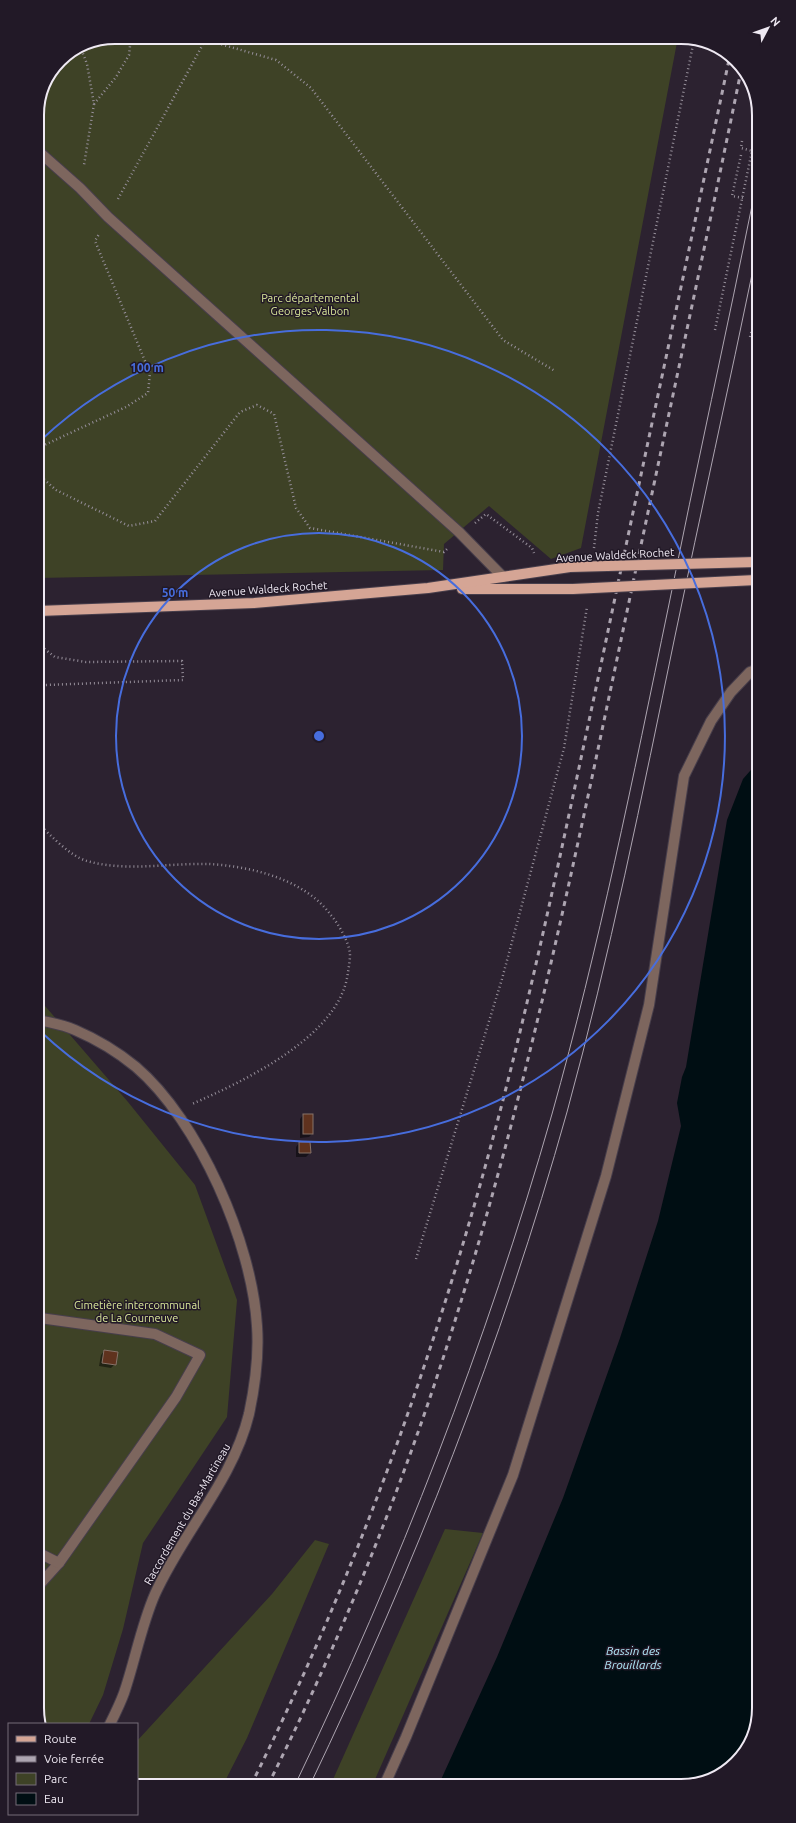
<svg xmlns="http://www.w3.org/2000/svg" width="796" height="1823" font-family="Ubuntu,sans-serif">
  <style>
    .green { fill: #3e4226 }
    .water { fill: #000e13 }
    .shadow { fill: #0007 }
    .building { fill: #5f321e; stroke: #867269 }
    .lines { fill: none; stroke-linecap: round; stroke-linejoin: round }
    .minor-casing { stroke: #473e4b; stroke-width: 12 }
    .major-casing { stroke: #473e4b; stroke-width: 12 }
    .path { stroke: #968f9a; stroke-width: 2.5; stroke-dasharray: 1 3; stroke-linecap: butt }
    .minor { stroke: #7d665e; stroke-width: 10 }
    .major { stroke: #d5a595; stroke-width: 10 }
    .tram { stroke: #ada5b1; stroke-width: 1 }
    .rail { stroke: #ada5b1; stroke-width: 3; stroke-dasharray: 5 5; stroke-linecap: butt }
    .major-bridge-casing { stroke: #473e4b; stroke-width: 12; stroke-linecap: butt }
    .major-bridge { stroke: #d5a595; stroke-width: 10 }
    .ring { fill: none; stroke: #476ddd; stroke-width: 2 }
    .labels { text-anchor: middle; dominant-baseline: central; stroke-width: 3; stroke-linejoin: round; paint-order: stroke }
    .park-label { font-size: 11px; fill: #dbe99a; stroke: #221927 }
    .street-label { font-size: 11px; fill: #efe9f3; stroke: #221927 }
    .water-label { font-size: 12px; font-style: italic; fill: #b2eafa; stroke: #221927 }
    .rim { fill: none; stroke: #efe9f3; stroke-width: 2 }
    .centre { fill: #476ddd; stroke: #221927; stroke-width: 2 }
    .ring-label { font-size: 12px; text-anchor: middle; font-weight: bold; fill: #476ddd; stroke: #221927; stroke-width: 3; stroke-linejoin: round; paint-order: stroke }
  </style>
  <rect width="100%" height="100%" fill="#2c2230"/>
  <g class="green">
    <polygon points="115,37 678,37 581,548 551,559 489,506 444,544 443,570 38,578 37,110 43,85 60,60 85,43"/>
    <polygon points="39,999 128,1102 195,1185 237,1300 227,1417 143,1543 123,1629 103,1695 89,1724 41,1724"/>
    <polygon points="445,1529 483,1533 373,1784 331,1784"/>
    <polygon points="315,1540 329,1544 247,1738 223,1785 137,1786 137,1741 272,1594"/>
  </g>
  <polygon class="water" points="757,763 759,1708 743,1755 706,1782 439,1784 497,1657 563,1498 620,1338 658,1221 681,1126 677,1103 682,1077 686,1067 727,820 743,779"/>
  <g class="shadow">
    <polygon points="303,1115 312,1134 309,1137 300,1138 300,1119"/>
    <polygon points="299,1143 309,1143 310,1153 306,1157 296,1157 296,1147"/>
    <polygon points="104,1351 115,1364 111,1368 99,1366 101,1355"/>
  </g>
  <g class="building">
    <rect x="303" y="1114" width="10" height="20"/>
    <polygon points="299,1142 310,1142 311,1153 299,1153"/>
    <polygon points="104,1350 118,1352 116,1365 102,1363"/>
  </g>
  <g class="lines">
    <g class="minor-casing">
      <g id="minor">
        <polyline points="37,150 80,188 108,217 459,532 503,577"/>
        <path d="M39,1020C51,1023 64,1025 75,1030C96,1039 119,1053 136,1067C199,1121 252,1243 257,1326C259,1354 255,1386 249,1414C233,1480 183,1532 155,1594C141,1626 135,1661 124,1693C120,1704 115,1714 110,1724"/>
        <polyline points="40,1318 155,1334 200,1355 176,1397 59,1563 41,1583"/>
        <polyline points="41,1554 59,1563"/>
        <polyline points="385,1784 406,1737 513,1475 606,1176 649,1005 684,776 711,721 731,692 750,672 756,670"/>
      </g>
    </g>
    <g class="major-casing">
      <g id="major">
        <polyline points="462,589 573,589"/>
        <polyline points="38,611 254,603 428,588 570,567"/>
      </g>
    </g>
    <g class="path">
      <polyline points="206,40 276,60 311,88 503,340 555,371"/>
      <polyline points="80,46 87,64 94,104 84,165"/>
      <polyline points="94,104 116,77 129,55 131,37"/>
      <polyline points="742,141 741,148 752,151"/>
      <polyline points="741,155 732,196 743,198"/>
      <polyline points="118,199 207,37"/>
      <polyline points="715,330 755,136"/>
      <polyline points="750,337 756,315"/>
      <polyline points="38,448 126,407 148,393 150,373 95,241 99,234"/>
      <polyline points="38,474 56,490 129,526 155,521 240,412 257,405 274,414 296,508 310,528 444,552 448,548"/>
      <polyline points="475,523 486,514 532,548 534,553"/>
      <polyline points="594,548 598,513 694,40"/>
      <polyline points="38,644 55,657 86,662 182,661 183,680 45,685 39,688"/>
      <path d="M39,824C51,836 70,856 87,861C126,872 168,863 208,864C250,866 304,879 330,914C338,923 349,942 350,954C350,960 349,966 348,972C341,1036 244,1081 192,1104"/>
      <polyline points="416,1259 502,979 564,748 587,607"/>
    </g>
    <use href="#minor" class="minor"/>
    <use href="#major" class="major"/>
    <g class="tram">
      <path d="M295,1785C399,1568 486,1345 552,1114C599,947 633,778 668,609C696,469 727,330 755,191"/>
      <path d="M310,1785C414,1568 502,1344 567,1112C610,955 642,796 675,636C701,511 729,386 755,260"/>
    </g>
    <g class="rail">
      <path d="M251,1785C351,1585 428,1375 487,1160C531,1000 564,837 599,674C642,468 687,261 730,55"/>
      <path d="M268,1785C344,1633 408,1474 458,1311C525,1097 571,878 617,659C658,463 701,267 741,71"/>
    </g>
    <g class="major-bridge-casing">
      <g id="major-bridge">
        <polyline points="570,567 756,562"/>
        <polyline points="573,589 756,580"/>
      </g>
    </g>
    <use href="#major-bridge" class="major-bridge"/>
  </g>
  <g class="ring">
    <circle cx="319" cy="736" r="203"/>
    <path d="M40 441A406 406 0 1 1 40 1031"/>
  </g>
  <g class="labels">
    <g class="park-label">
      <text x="310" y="298">Parc départemental<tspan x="310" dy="13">Georges-Valbon</tspan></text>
      <text x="137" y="1305">Cimetière intercommunal<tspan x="137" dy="13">de La Courneuve</tspan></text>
    </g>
    <g class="street-label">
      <text transform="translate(615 555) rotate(-3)">Avenue Waldeck Rochet</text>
      <text transform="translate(268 589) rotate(-4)">Avenue Waldeck Rochet</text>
      <text transform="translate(187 1514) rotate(-60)">Raccordement du Bas-Martineau</text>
    </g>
    <g class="water-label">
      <text x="633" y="1650">Bassin des<tspan x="633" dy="14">Brouillards</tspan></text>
    </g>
  </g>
  <path d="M0 0H796V1823H0ZM115 44H681A71 71 0 0 1 752 115V1708A71 71 0 0 1 681 1779H115A71 71 0 0 1 44 1708V115A71 71 0 0 1 115 44Z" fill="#221927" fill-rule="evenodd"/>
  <path class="rim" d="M115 44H681A71 71 0 0 1 752 115V1708A71 71 0 0 1 681 1779H115A71 71 0 0 1 44 1708V115A71 71 0 0 1 115 44Z"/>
  <circle cx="319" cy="736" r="6" class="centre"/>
  <g class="ring-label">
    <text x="147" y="372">100 m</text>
    <text x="175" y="597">50 m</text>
  </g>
  <rect x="8" y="1723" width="130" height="92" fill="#221927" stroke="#746c79"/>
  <rect x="16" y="1736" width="20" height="6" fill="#d5a595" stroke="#746c79"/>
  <text x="44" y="1743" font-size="12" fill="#efe9f3">Route</text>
  <rect x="16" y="1756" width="20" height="6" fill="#ada5b1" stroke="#746c79"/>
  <text x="44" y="1763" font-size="12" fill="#efe9f3">Voie ferrée</text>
  <rect x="16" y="1773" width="20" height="12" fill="#3e4226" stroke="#746c79"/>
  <text x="44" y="1783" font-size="12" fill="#efe9f3">Parc</text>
  <rect x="16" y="1793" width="20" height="12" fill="#000e13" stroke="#746c79"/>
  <text x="44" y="1803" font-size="12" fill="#efe9f3">Eau</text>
  <g transform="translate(768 28) rotate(49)" stroke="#221927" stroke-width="3" paint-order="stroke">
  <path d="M0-3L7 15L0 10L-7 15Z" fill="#efe9f3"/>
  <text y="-6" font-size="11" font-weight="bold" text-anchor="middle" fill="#efe9f3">N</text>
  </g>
</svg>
